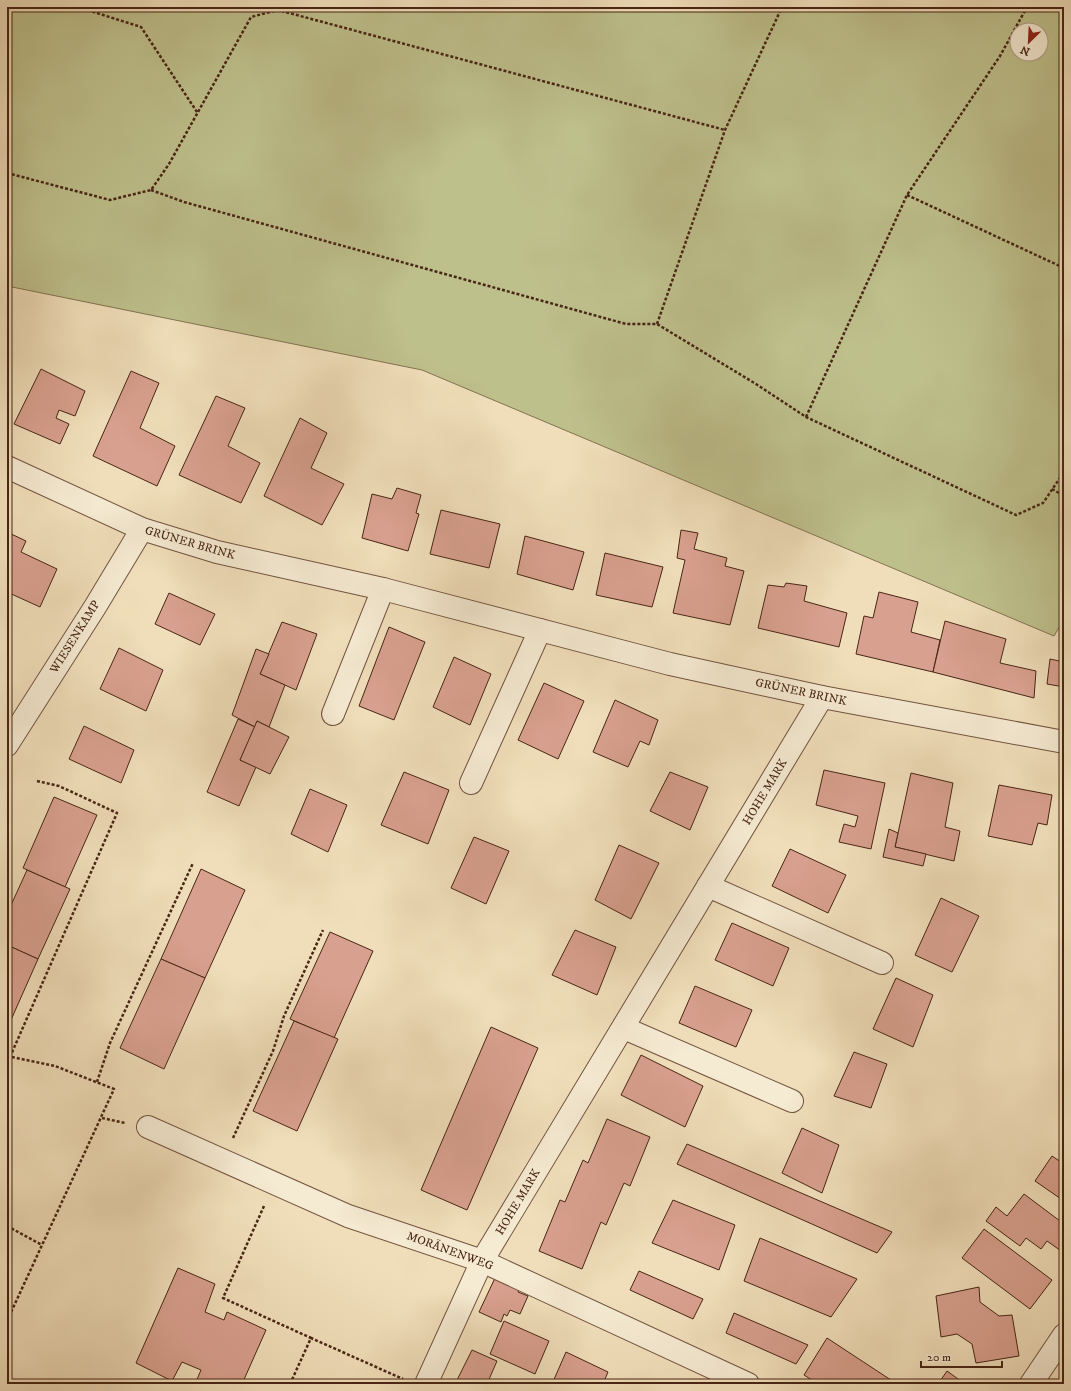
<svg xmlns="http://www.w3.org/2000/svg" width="1071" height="1391" font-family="'IM FELL DW Pica',serif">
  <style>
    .green { fill: #bec08c; stroke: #837250; fill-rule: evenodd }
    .building { fill: #d8a08e; stroke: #482515 }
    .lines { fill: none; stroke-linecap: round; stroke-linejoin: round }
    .minor-casing { stroke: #72533e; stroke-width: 24 }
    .path { stroke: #482515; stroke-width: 2.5; stroke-dasharray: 3 2; stroke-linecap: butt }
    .minor { stroke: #f5ead2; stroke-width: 22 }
    .labels { text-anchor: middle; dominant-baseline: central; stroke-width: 4; stroke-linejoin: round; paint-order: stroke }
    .street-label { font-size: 12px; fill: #482515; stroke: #f5ead2 }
  </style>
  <rect width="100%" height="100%" fill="#f0deba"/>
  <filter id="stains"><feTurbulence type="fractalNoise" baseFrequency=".005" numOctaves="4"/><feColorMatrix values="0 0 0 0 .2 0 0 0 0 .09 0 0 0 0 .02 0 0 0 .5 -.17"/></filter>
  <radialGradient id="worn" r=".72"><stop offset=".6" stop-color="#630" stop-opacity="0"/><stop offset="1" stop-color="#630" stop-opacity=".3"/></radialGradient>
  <path class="green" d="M7,7H1064V619L1054,636L422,370L7,286ZM1017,30H1041V54H1017Z"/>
  <g class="building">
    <polygon points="41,369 85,391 75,416 59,410 56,418 69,424 60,444 14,424"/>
    <polygon points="131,371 159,383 140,428 175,446 157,486 93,456"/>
    <polygon points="216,396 245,408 228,446 260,463 241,503 179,475"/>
    <polygon points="300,418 327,433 311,468 344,484 322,525 264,496"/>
    <polygon points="397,488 421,495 416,513 419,514 408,551 362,538 372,494 392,499"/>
    <polygon points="441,510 500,524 489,568 430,554"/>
    <polygon points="681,530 698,533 694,549 727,558 725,566 744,571 730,625 673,613 685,560 677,558"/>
    <polygon points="7,532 26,541 21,552 57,569 40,607 7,592"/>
    <polygon points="525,536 584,552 573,590 517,574"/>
    <polygon points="605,553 663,567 652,607 596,595"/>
    <polygon points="786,583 807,586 804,601 847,613 839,647 758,628 768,585 784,587"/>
    <polygon points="879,592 918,602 911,632 940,640 933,672 856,654 864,616 873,618"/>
    <polygon points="169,593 215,614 200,645 155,624"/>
    <polygon points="945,621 1006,639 1000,663 1036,671 1034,698 933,672"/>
    <polygon points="282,622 317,634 296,690 260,674"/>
    <polygon points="389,627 425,642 394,720 359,706"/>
    <polygon points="119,648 163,670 146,711 100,689"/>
    <polygon points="256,649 269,654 260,674 285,685 269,727 257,721 255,727 232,715"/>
    <polygon points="454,657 491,674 470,725 433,707"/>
    <polygon points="1050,659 1064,662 1064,687 1047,684"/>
    <polygon points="544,683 584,701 558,759 518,740"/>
    <polygon points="615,700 658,720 649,745 640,741 628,767 593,752"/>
    <polygon points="238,719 255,727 240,760 256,767 239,806 207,792"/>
    <polygon points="257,721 289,737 270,774 240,760"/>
    <polygon points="84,726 134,750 121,783 69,759"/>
    <polygon points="824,770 885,783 871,849 839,842 844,824 855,827 858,816 816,805"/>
    <polygon points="404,772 449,790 428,844 381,825"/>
    <polygon points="670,772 708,787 690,830 650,811"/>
    <polygon points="911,773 953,783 945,827 960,831 954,861 895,847"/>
    <polygon points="999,785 1052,795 1047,825 1038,823 1032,845 988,836"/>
    <polygon points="310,789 347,805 328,852 291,834"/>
    <polygon points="54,797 97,815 65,887 23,868"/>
    <polygon points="889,829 898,833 895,847 926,854 923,866 883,857"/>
    <polygon points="474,837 509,851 486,904 451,888"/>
    <polygon points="619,845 659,863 631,919 595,900"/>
    <polygon points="790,849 846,875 828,913 772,886"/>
    <polygon points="201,869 245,890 205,978 161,959"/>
    <polygon points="27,870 70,889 38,959 7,945 7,914"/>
    <polygon points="941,898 979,916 952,972 915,955"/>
    <polygon points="732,923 789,948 773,986 715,960"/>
    <polygon points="575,930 616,947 597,995 552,975"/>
    <polygon points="330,932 373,951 334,1038 290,1019"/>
    <polygon points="7,945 38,959 7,1029"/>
    <polygon points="161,959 205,978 164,1069 120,1048"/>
    <polygon points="896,978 933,995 913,1047 873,1029"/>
    <polygon points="695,986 752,1010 736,1047 679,1023"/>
    <polygon points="294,1021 338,1039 297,1131 253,1111"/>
    <polygon points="491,1027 538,1048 467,1210 421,1190"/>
    <polygon points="854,1052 887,1064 871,1108 834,1096"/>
    <polygon points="641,1055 703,1086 685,1127 621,1095"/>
    <polygon points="607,1119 650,1137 630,1186 624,1183 606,1225 601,1222 582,1269 539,1251 560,1200 565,1202 583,1160 588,1163"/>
    <polygon points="802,1128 839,1145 822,1193 782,1173"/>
    <polygon points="687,1144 892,1232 877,1253 677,1164"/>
    <polygon points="1052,1156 1064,1164 1064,1201 1035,1181"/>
    <polygon points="1024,1194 1064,1224 1064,1253 1047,1241 1041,1249 1026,1238 1020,1246 986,1221 996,1207 1007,1216"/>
    <polygon points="673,1200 735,1225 719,1270 652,1243"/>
    <polygon points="984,1229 1052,1280 1030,1309 962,1258"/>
    <polygon points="760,1238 857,1279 831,1317 744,1281"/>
    <polygon points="178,1268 215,1284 205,1312 224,1320 227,1312 266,1330 242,1384 195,1384 201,1370 182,1362 172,1381 136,1363"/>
    <polygon points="639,1271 703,1299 693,1319 630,1290"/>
    <polygon points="495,1278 519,1289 518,1292 528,1296 520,1314 510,1310 507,1316 504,1314 501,1322 479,1312"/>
    <polygon points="979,1287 980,1302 999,1316 1012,1315 1019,1356 976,1363 972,1344 957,1334 941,1337 936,1296"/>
    <polygon points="734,1313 808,1345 796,1364 726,1333"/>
    <polygon points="504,1321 549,1341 535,1374 490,1354"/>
    <polygon points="827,1338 897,1384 818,1384 804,1375"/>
    <polygon points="472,1350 497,1361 487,1384 455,1384"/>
    <polygon points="566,1352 608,1372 603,1384 552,1384"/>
    <polygon points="947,1371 965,1384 938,1384"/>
  </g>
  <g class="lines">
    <g class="minor-casing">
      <g id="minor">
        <polyline points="7,467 142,529 217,552 383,589 670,664 822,697 1064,742"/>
        <polyline points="333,714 383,589"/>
        <polyline points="7,745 95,607 142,529"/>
        <polyline points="471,783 540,630"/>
        <polyline points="708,886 882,963"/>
        <polyline points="624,1028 792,1101"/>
        <polyline points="148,1127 348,1216 482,1261 748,1384"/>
        <polyline points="426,1384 482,1261 822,697"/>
        <polyline points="1031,1384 1064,1335"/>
      </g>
    </g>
    <g class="path">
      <polyline points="78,7 141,27 197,112"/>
      <polyline points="7,173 110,200 151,190 169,164 251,17 278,10 725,130"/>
      <polyline points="151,190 184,202 626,324 657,324 756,384 806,417 1016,515 1043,503 1064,472"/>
      <polyline points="907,195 1064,268"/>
      <polyline points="657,324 725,130 782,7"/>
      <polyline points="806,417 907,195 1000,56 1027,7"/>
      <polyline points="1052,489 1064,496"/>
      <polyline points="7,1056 55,1066 114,1089 7,1321"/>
      <polyline points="10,1057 117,813 59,786 37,781"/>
      <polyline points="97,1082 110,1043 193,863"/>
      <polyline points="102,1118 125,1123"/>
      <polyline points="233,1138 273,1051 284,1016 323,930"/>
      <polyline points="264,1206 223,1298 311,1338"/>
      <polyline points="7,1226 42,1245"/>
      <polyline points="290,1384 311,1338 403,1379"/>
    </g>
    <use href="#minor" class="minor"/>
  </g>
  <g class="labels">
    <g class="street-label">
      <text transform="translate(190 543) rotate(16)">GRÜNER BRINK</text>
      <text transform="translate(75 637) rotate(-58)">WIESENKAMP</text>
      <text transform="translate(801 692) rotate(12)">GRÜNER BRINK</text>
      <text transform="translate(765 792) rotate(-59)">HOHE MARK</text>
      <text transform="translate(518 1202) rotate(-59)">HOHE MARK</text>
      <text transform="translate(450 1251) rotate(20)">MORÄNENWEG</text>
    </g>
  </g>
  <rect width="1071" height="1391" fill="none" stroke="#f0deba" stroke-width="24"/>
  <rect x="8" y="8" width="1055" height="1375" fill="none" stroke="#482515" stroke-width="2"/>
  <rect x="12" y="12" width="1047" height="1367" fill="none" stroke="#482515"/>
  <g transform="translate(1029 42) rotate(204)"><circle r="19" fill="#f5ead2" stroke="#b09b86"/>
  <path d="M0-3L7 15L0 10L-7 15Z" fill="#8f2418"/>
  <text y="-6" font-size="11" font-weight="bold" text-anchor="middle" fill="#482515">N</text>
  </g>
  <path d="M921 1361v6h81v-6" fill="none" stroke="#482515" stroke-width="2"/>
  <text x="927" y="1361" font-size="12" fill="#482515" stroke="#f5ead2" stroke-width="3" paint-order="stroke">20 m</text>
  <rect width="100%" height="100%" filter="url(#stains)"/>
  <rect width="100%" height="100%" fill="url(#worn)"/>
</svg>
